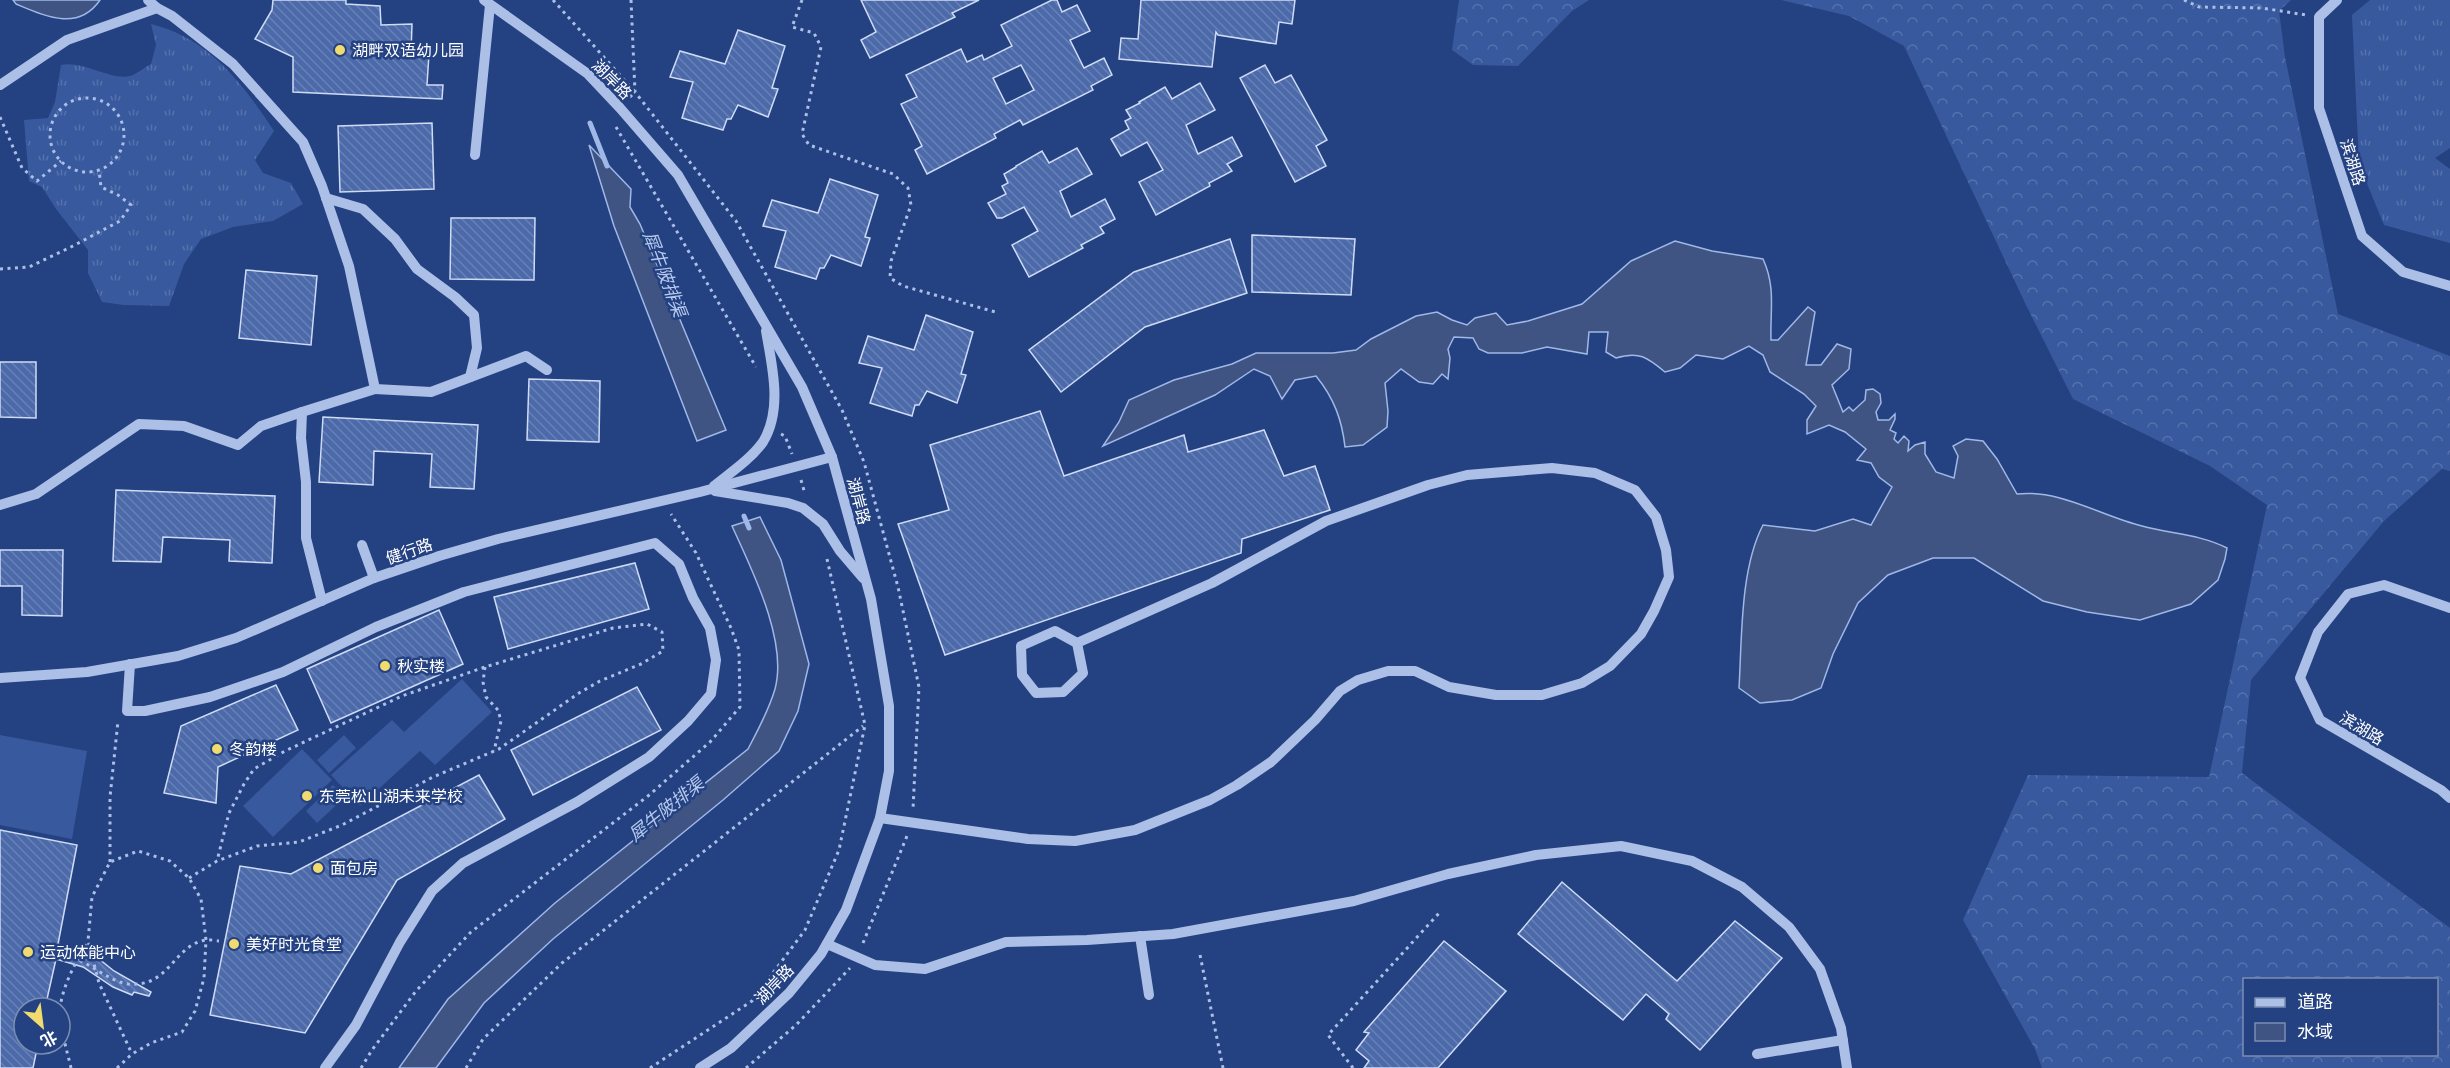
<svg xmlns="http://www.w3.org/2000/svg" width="2450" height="1068" font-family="'Titillium Web','Noto Sans SC',sans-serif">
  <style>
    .grass { fill: url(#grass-tufts) }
    .forest { fill: url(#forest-crowns); fill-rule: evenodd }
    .pitch { fill: #38599e }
    .water { fill: #3f5483; stroke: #9fb8e8; stroke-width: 1.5 }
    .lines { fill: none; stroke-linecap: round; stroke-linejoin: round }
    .stream { stroke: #9fb8e8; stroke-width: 5 }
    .building { fill: url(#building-back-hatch); stroke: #cedbf5; stroke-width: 1.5; fill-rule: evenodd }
    .path { stroke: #abbfe7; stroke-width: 3; stroke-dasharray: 3 4.5; stroke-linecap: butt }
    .minor { stroke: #abbfe7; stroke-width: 10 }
    .poi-dot { fill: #f1db6e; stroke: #244181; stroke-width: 2 }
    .labels { text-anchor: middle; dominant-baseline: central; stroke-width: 5; stroke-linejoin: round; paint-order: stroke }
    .poi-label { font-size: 16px; fill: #fff; stroke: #244181; text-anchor: start }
    .street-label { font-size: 16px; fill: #fff; stroke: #244181 }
    .water-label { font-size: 18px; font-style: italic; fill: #b6c9ee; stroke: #244181 }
  </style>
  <defs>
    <pattern id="grass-tufts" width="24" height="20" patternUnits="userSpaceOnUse" patternTransform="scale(1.5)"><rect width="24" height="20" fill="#38599e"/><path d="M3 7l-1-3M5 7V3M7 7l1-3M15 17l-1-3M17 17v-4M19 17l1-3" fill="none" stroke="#5672ad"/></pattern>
    <pattern id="forest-crowns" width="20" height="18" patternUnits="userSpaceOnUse" patternTransform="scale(1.5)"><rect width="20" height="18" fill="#38599e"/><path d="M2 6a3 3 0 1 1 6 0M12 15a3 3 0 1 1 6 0" fill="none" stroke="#5672ad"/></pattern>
    <pattern id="building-back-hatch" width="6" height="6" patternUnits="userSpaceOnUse" patternTransform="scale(1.5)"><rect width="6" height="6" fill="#4c6aa9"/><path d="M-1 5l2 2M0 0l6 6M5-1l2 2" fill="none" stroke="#6780b6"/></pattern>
  </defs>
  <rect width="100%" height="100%" fill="#244181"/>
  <g class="grass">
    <polygon points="2370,0 2450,0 2450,148 2435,158 2450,169 2450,243 2384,225 2359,164 2352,15"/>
    <path d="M151,24C209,38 242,83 274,131L255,160L263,173L291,183L303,204L273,221L233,227L201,239L184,264L169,306L124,305L102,302L88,273V250L56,209L42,187L29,181L24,120L48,118L55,102L61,65C84,60 110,81 130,76C137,74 145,67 151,64L156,45Z"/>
  </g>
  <g class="forest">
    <polygon points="1459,0 1589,0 1572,11 1518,66 1473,65 1452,50"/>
    <path d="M1781,0H2291L2279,11L2285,57L2338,314L2450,356V471L2442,469L2384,521L2251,680L2242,773L2450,928V1068H2042L2035,1049L1963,920L2028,775L2209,777L2267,505L2210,466L2073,399L2026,305L1904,46L1849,16ZM2244,980H2436V1054H2244Z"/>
  </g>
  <g class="pitch">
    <polygon points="462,679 492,712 435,765 420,751 360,806 331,775 392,720 404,732"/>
    <polygon points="0,735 87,751 72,839 0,825"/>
    <polygon points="344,735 356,748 329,773 317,760"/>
    <polygon points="302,749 332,780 273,837 243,806"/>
    <polygon points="333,785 345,797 317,823 306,811"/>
  </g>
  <g class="water">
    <path d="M13,0H100C78,32 45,16 16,4Z"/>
    <polygon points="589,145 631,189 630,207 640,224 726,430 697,441 614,226"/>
    <path d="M1675,241L1712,251L1763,259C1776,287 1770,310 1771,340H1778L1808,307L1815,312L1806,365H1821L1837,344L1851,349L1849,369L1832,385L1843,412L1849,407L1853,411L1865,400L1866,390L1873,389L1880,394L1881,403L1876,412L1878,420H1889L1895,414V419L1890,430L1896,433L1894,439L1898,443L1904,436L1909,441L1908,451L1915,445L1925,442V454L1936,472L1954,478L1958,456L1953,446L1966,439L1983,441L1997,459L2017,494C2060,489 2101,516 2142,526C2171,534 2199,534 2227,548L2225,559L2218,580L2191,604L2140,620L2087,612L2043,601L1974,558H1933L1888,575L1858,603L1833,654L1821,688L1792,700L1760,703L1739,688C1742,638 1740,569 1763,525L1815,531L1853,519L1871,525L1892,487L1879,477L1871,463L1857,460L1866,449L1845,432L1829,425L1807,434V420L1816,406L1804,394L1770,372L1763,355L1749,346L1723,359L1696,355L1680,368L1665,372C1647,357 1639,351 1616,358L1606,352L1608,332H1589L1587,354L1547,347L1522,353H1488L1479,349L1473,338L1454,337L1448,349L1450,358L1448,379L1442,374L1433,384L1419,382L1401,369L1385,383L1388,411L1387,427L1363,445L1345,447C1342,420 1334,398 1316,376L1295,380L1282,399L1270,376L1254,369L1215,395L1103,446L1119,422L1129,400L1174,380L1232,364L1256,353H1333L1356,350L1371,339L1416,316L1437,312L1452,320L1467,325L1475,318L1496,313L1507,325L1528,321L1582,304L1631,261Z"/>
    <path d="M760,517L781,560L809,664L798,711L779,751L723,800L553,939L484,1003L436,1068H399L448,999L555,903L748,749C758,730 769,710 775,689C788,641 752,570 732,526Z"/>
  </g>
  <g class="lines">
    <g class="stream">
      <polyline points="590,123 607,166"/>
      <polyline points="744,516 749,528"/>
    </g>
  </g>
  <g class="building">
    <polygon points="273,0 346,0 346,4 380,6 381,25 412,24 411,54 429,54 427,85 443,85 442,99 293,92 293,57 255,39 272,10"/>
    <polygon points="861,0 979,0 952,13 955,17 870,58 861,40 876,32"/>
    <path d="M1052,0H1057L1062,12L1077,5L1090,31L1070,40L1084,68L1104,58L1112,75L1091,86L1093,90L1023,125L1020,120L994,134L996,138L927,174L915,150L922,146L901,104L917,97L906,75L961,49L967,62L982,55L984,60L1012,46L1001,25ZM1021,65L1034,90L1006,104L993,78Z"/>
    <polygon points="1141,0 1295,0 1292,24 1279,22 1276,44 1218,35 1216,32 1212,67 1119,59 1121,38 1138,39"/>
    <polygon points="738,30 785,46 772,88 778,89 768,117 738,105 731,119 727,119 723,130 682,118 693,82 670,77 680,51 725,64"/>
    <polygon points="1265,65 1275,83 1291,75 1327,140 1316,146 1326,166 1295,182 1240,78"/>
    <polygon points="1200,83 1215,110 1186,125 1198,154 1232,137 1242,156 1227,164 1232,171 1209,183 1210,186 1156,215 1139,182 1163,170 1147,142 1121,156 1111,139 1129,129 1125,121 1131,118 1126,110 1140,103 1139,102 1165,87 1172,99"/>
    <polygon points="432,123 434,189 340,192 338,126"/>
    <polygon points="1077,148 1092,174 1060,191 1071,217 1105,199 1115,219 1100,227 1104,233 1081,245 1083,248 1029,277 1012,245 1038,231 1024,207 1002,218 997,218 988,203 1006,194 1002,186 1008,183 1004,174 1016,167 1016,166 1042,151 1049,163"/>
    <polygon points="830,179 878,195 865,237 870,238 861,266 831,255 824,268 820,268 816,279 775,267 786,231 763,226 772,200 818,213"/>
    <polygon points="451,218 535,218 534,280 450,279"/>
    <polygon points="1252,235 1355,239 1351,295 1252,292"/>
    <polygon points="1230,239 1247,293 1145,327 1061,392 1029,350 1134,272"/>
    <polygon points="246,270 317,276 311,345 239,338"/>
    <polygon points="926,315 973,332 961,374 966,375 957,403 927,391 919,405 915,405 912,416 870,403 882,368 859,363 868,336 914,350"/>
    <polygon points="0,362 36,362 36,418 0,417"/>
    <polygon points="529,379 600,381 599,442 527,440"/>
    <polygon points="1040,411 1064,476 1184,435 1188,452 1264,430 1284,476 1315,466 1330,510 1242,539 1241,553 945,655 898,524 949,510 930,445"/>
    <polygon points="323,417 478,425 474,489 430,487 432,454 374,451 373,485 319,482"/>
    <polygon points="116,490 275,496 272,563 229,561 230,540 163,537 161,562 113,561"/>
    <polygon points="0,550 63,550 62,616 22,615 22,586 0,586"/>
    <polygon points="635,563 649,609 508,649 494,597"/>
    <polygon points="439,610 463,664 331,723 307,669"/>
    <polygon points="276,685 298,730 218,767 216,803 164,793 181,726"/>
    <polygon points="637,687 661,730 533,795 511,750"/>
    <polygon points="479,775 505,819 397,880 305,1033 210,1015 240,866 291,874"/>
    <polygon points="0,830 77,845 58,944 94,955 114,971 151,992 149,996 134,992 132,995 113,987 83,967 56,959 45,1008 24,1008 24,1044 38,1044 33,1068 0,1068"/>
    <polygon points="1562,882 1677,981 1735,921 1782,958 1700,1050 1666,1019 1669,1014 1646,994 1623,1020 1518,934"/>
    <polygon points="1444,941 1506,991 1438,1068 1364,1068 1369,1061 1356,1050 1369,1033 1364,1032"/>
  </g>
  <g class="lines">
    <g class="path">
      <polyline points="553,0 635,92 629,98"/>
      <polyline points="631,0 635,92 736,221 842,410 864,462 898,587 919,687 913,809"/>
      <polyline points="802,0 792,27 814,33 821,47 802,134 809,145 893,174 908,188 911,205 891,261 890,278 903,286 999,313"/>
      <polyline points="2184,0 2199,7 2262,8 2306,15"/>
      <circle cx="87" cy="135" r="37"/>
      <polyline points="0,117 22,168 37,181 61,161"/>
      <polyline points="616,127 756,367"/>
      <polyline points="0,269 29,267 69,248 120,221 131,205 118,195 101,187 99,170"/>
      <polyline points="781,434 785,436 792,454"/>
      <polyline points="801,480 805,494"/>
      <polyline points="485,667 483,682 486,697 498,710 501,721 494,751"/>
      <polyline points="110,862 110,797 118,721"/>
      <polyline points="189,878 217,861 257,846 299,842 342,825 433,777 499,749 579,693 600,681 641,664 663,651 662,632 647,624 613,628 485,667 402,696 285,751 254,769 244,784 229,813 217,861"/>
      <polyline points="863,943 907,836"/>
      <path d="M66,955C88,961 108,981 128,984C170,988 173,945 206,940C209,939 215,941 219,941"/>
      <polyline points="1200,955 1223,1068"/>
      <path d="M71,1068C67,1050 57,1020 61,1002C65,981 77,960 88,941"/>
      <polyline points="117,1068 132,1054 151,1043 182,1032 195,1011 204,978 206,940 201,899 189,878 170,861 138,851 110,862 92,897 88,941 99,983 132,1054"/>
      <polyline points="361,1068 372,1050 416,991 471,932 648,796 710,742 740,707 739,650 731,628 696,553 671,514"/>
      <polyline points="466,1068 483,1039 562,963 863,726"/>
      <polyline points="650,1068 752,1001 805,930 839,850 865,725 827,559"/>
      <polyline points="746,1068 796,1025 850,968"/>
      <polyline points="1353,1068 1328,1035 1440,912"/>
    </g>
    <g class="minor">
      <polyline points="148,0 157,8 172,16 233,64 303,142 322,186 349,266 375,389 302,412 301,438 306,482 306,538 322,601"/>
      <polyline points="484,0 588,74 620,108 678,175 802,387 832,457 871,599 889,706 889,771 880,818 846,910 821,954 789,993 731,1048 700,1068"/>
      <polyline points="2337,0 2319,17 2319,108 2362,236 2403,272 2450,286"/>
      <polyline points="0,85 67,40 157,8"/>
      <polyline points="475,155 490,5"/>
      <polyline points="326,198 363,209 395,239 417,269 455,297 474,315 477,348 470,377"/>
      <polyline points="375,389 431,392 526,356 547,370"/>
      <path d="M714,486C730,473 751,459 763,442C783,409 772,366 766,331"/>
      <polyline points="715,491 788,503 803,508 823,524 840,551 863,578"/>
      <polyline points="0,505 36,494 139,424 184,426 238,445 261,426 302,412"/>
      <polyline points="362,545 374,578"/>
      <polyline points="2450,608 2384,585 2348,594 2318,632 2300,678 2320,720 2441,790 2450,798"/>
      <polyline points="130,664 127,711 145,711 210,697 283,672 376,627 464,592 655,543 679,564 693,598 710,628 716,660 711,694 688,721 649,757 577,802 463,863 432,891 400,942 356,1025 325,1068"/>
      <polyline points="0,678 87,672 178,656 236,638 374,578 439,556 498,539 700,492 832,457"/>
      <polyline points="880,818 1028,839 1075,841 1135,830 1210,800 1237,785 1271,762 1315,720 1340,691 1358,680 1388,671 1415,671 1449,687 1496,695 1542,695 1582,683 1610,666 1641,634 1654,611 1669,577 1666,550 1656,517 1635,490 1595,473 1552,468 1467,475 1428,485 1326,521 1212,583 1077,643 1055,631 1021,646 1022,675 1036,693 1063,692 1083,673 1077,643"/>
      <polyline points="1140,936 1149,995"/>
      <polyline points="827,944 875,965 925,969 1006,942 1087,940 1173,934 1354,901 1448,874 1536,855 1621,846 1692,861 1742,887 1789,927 1820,969 1841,1028 1847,1068"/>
      <polyline points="1757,1054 1843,1040"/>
    </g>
  </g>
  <g class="poi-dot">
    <circle cx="340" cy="50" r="6"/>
    <circle cx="385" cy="666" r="6"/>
    <circle cx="217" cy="749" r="6"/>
    <circle cx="307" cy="796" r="6"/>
    <circle cx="318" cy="868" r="6"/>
    <circle cx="234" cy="944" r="6"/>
    <circle cx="28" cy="952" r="6"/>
  </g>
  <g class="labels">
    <g class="poi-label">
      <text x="352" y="50">湖畔双语幼儿园</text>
      <text x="397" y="666">秋实楼</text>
      <text x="229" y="749">冬韵楼</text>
      <text x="319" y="796">东莞松山湖未来学校</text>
      <text x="330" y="868">面包房</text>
      <text x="246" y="944">美好时光食堂</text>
      <text x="40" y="952">运动体能中心</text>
    </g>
    <g class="street-label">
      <text transform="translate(612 79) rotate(45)">湖岸路</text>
      <text transform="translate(2353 162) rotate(72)">滨湖路</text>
      <text transform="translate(859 501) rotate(75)">湖岸路</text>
      <text transform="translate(409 551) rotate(-19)">健行路</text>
      <text transform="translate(2362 728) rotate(31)">滨湖路</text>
      <text transform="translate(774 984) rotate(-46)">湖岸路</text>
    </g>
    <g class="water-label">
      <text transform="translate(665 274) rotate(69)">犀牛陂排渠</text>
      <text transform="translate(666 809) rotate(-39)">犀牛陂排渠</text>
    </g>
  </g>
  <rect x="2243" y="978" width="195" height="78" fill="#244181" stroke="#7c8db3" stroke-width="1.5"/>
  <rect x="2255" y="998" width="30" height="9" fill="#abbfe7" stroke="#7c8db3" stroke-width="1.5"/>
  <text x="2297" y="1008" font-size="18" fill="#ffffff">道路</text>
  <rect x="2255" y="1023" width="30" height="18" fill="#3f5483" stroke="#7c8db3" stroke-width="1.5"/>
  <text x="2297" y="1038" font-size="18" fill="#ffffff">水域</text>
  <g transform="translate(42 1026) rotate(152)"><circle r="28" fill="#244181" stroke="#7c8db3" stroke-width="1.5"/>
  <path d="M0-4.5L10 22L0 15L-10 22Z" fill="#f1db6e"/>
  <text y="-9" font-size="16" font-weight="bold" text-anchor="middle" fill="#ffffff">北</text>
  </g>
</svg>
